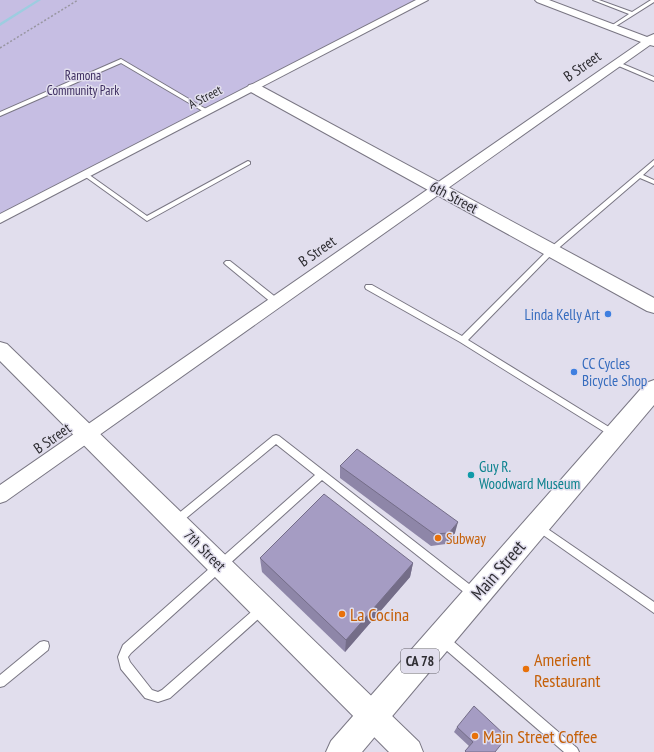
<svg xmlns="http://www.w3.org/2000/svg" width="654" height="752" font-family="'PT Sans Narrow',sans-serif">
  <style>
    .green { fill: #c6bee3 }
    .lines { fill: none; stroke-linecap: round; stroke-linejoin: round }
    .stream { fill: #9dcde0; fill-rule: evenodd }
    .service-casing { stroke: #797683; stroke-width: 2 }
    .minor-casing { stroke: #797683; stroke-width: 2 }
    .tertiary-casing { stroke: #797683; stroke-width: 2 }
    .primary-casing { stroke: #797683; stroke-width: 2 }
    .path { stroke: #9896a1; stroke-width: 1.5; stroke-dasharray: 2 2; stroke-linecap: butt }
    .service { fill: #fff; fill-rule: evenodd }
    .minor { fill: #fff; fill-rule: evenodd }
    .tertiary { fill: #fff; fill-rule: evenodd }
    .primary { fill: #fff; fill-rule: evenodd }
    .wall { fill: #8e86a8 }
    .shaded-wall { fill: #746d88 }
    .building { fill: #a59cc3; stroke: #746d88 }
    .shop-dot { fill: #3f7fe0; stroke: #e1deed; stroke-width: 1.5 }
    .culture-dot { fill: #0f9aa8; stroke: #e1deed; stroke-width: 1.5 }
    .food-dot { fill: #e8710a; stroke: #e1deed; stroke-width: 1.5 }
    .labels { text-anchor: middle; dominant-baseline: central; stroke-width: 3; stroke-linejoin: round; paint-order: stroke }
    .far-park-label { font-size: 13px; fill: #3d2d60; stroke: #e1deed }
    .far-street-label { font-size: 13px; fill: #2e2d32; stroke: #e1deed }
    .shield { fill: #e1deed; stroke: #64626a; stroke-width: 1 }
    .shield-label { font-size: 14px; font-weight: bold; fill: #2e2d32 }
    .street-label { font-size: 15px; fill: #2e2d32; stroke: #e1deed }
    .shop-label { font-size: 15px; fill: #366cbe; stroke: #e1deed; text-anchor: end }
    .culture-label { font-size: 15px; fill: #0d838f; stroke: #e1deed; text-anchor: start }
    .food-label { font-size: 15px; fill: #c56008; stroke: #e1deed; text-anchor: start }
    .near-street-label { font-size: 18px; fill: #2e2d32; stroke: #e1deed }
    .near-food-label { font-size: 18px; fill: #c56008; stroke: #e1deed; text-anchor: start }
  </style>
  <rect width="100%" height="100%" fill="#e1deed"/>
  <polygon class="green" points="0,0 422,0 0,219"/>
  <g class="lines">
    <polygon class="stream" points="37,0 41,0 0,26 0,23"/>
    <g class="service-casing">
      <g id="service">
        <polygon points="593,0 599,0 632,12 651,0 654,0 654,2 613,28 611,28 611,26 629,14"/>
        <polygon points="121,59 211,112 206,113 121,63 0,116 0,112"/>
        <polygon points="614,62 618,62 654,77 654,81 614,64"/>
        <polygon points="654,160 654,165 643,175 654,180 654,184 640,178 554,252 468,340 617,432 618,434 617,436 614,438 611,436 460,342 366,289 365,287 366,285 372,285 462,336 550,248"/>
        <polygon points="248,161 250,162 250,164 147,221 83,175 84,174 88,174 147,216"/>
        <polygon points="226,261 230,261 278,299 279,301 278,303 272,303 226,265 224,263"/>
        <polygon points="276,435 279,436 478,591 479,594 478,597 474,599 470,597 322,480 131,653 128,657 130,662 152,690 158,692 162,690 257,607 261,605 265,607 266,610 265,613 170,698 158,702 145,698 121,669 118,657 123,645 315,475 276,444 179,524 176,525 173,524 171,521 173,518 273,436"/>
        <polygon points="539,523 654,602 654,613 536,530 534,527 536,524"/>
        <polygon points="443,635 447,636 577,748 579,752 564,752 439,644 438,640 439,636"/>
        <polygon points="44,641 48,642 49,646 48,650 4,686 0,687 0,675 40,642"/>
      </g>
    </g>
    <g class="minor-casing">
      <g id="minor">
        <polygon points="416,0 428,0 0,223 0,214"/>
        <polygon points="535,0 549,0 647,37 654,34 654,46 650,45 6,501 0,503 0,485 641,42 537,2"/>
      </g>
    </g>
    <g class="tertiary-casing">
      <g id="tertiary">
        <polygon points="254,84 259,85 654,298 654,313 647,311 249,91 247,88 249,85"/>
        <polygon points="0,342 7,344 419,742 423,752 389,752 0,361"/>
      </g>
    </g>
    <g class="primary-casing">
      <polygon id="primary" points="654,380 654,405 362,752 326,752 331,741 646,383"/>
    </g>
    <polyline class="path" points="0,48 78,0"/>
    <use href="#service" class="service"/>
    <use href="#minor" class="minor"/>
    <use href="#tertiary" class="tertiary"/>
    <use href="#primary" class="primary"/>
  </g>
  <g class="wall">
    <polygon points="340,466 455,533 446,544 431,546 340,478"/>
    <polygon points="260,558 413,563 410,577 345,652 262,572"/>
    <polygon points="457,727 495,752 465,752 469,746 454,732"/>
  </g>
  <g class="shaded-wall">
    <polygon points="458,522 455,533 446,544 449,533"/>
    <polygon points="413,563 410,577 345,652 346,640"/>
  </g>
  <g class="building">
    <polygon points="357,449 458,522 449,533 434,534 340,466"/>
    <polygon points="324,494 413,563 346,640 260,558"/>
    <polygon points="474,706 507,737 495,752 466,752 465,751 473,742 457,727"/>
  </g>
  <g class="shop-dot">
    <circle cx="608" cy="314" r="4"/>
    <circle cx="574" cy="372" r="4"/>
  </g>
  <circle class="culture-dot" cx="471" cy="475" r="4"/>
  <g class="food-dot">
    <circle cx="438" cy="538" r="4"/>
    <circle cx="342" cy="614" r="4"/>
    <circle cx="526" cy="669" r="4"/>
    <circle cx="475" cy="736" r="4"/>
  </g>
  <g class="labels">
    <g class="far-park-label">
      <text x="83" y="75">Ramona<tspan x="83" dy="15">Community Park</tspan></text>
    </g>
    <g class="far-street-label">
      <text transform="translate(205 97) rotate(-27)">A Street</text>
    </g>
    <rect class="shield" x="401" y="649" width="38" height="24" rx="3"/>
    <g class="shield-label">
      <text x="420" y="661">CA 78</text>
    </g>
    <g class="street-label">
      <text transform="translate(582 66) rotate(-35)">B Street</text>
      <text transform="translate(454 197) rotate(28)">6th Street</text>
      <text transform="translate(317 251) rotate(-35)">B Street</text>
      <text transform="translate(52 438) rotate(-35)">B Street</text>
      <text transform="translate(205 550) rotate(45)">7th Street</text>
    </g>
    <g class="shop-label">
      <text x="600" y="314">Linda Kelly Art</text>
      <text x="582" y="363" text-anchor="start">CC Cycles<tspan x="582" dy="17">Bicycle Shop</tspan></text>
    </g>
    <g class="culture-label">
      <text x="479" y="466">Guy R.<tspan x="479" dy="17">Woodward Museum</tspan></text>
    </g>
    <g class="food-label">
      <text x="446" y="538">Subway</text>
    </g>
    <g class="near-street-label">
      <text transform="translate(498 570) rotate(-49)">Main Street</text>
    </g>
    <g class="near-food-label">
      <text x="350" y="614">La Cocina</text>
      <text x="534" y="659">Amerient<tspan x="534" dy="21">Restaurant</tspan></text>
      <text x="483" y="736">Main Street Coffee</text>
    </g>
  </g>
</svg>
